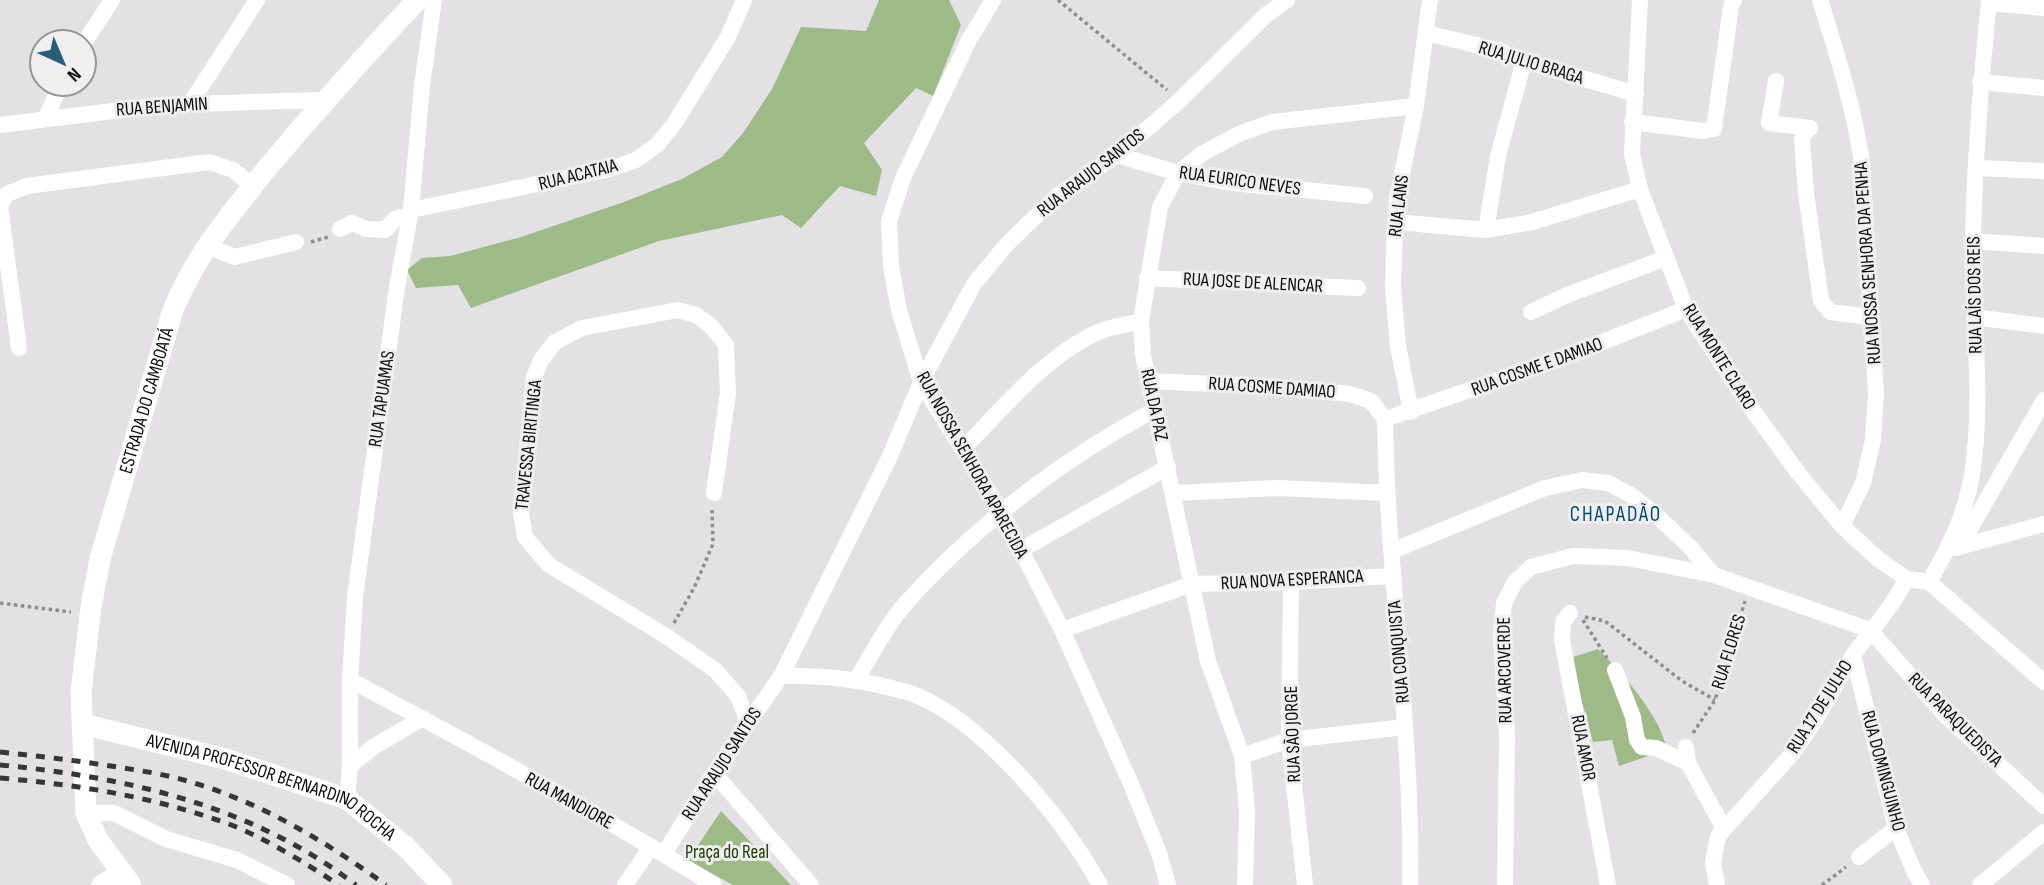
<svg xmlns="http://www.w3.org/2000/svg" width="2044" height="885" font-family="'Sofia Sans Condensed',sans-serif">
  <style>
    .green { fill: #9dba88 }
    .lines { fill: none; stroke-linecap: round; stroke-linejoin: round }
    .path { stroke: #8e8d8f; stroke-width: 3.5; stroke-dasharray: 3.5 3.5; stroke-linecap: butt }
    .street { stroke: #fff; stroke-width: 16 }
    .secondary { stroke: #fff; stroke-width: 21 }
    .rail { stroke: #363537; stroke-width: 5; stroke-dasharray: 9 9; stroke-linecap: butt }
    .labels { text-anchor: middle; dominant-baseline: central; stroke-width: 6; stroke-linejoin: round; paint-order: stroke }
    .street-label { font-size: 19px; fill: #0c0c0d; stroke: #f0eef1 }
    .park-label { font-size: 19px; fill: #213a05; stroke: #f0eef1 }
    .neighbourhood-label { font-size: 21px; letter-spacing: 2px; fill: #014a68; stroke: #f0eef1 }
  </style>
  <rect width="100%" height="100%" fill="#e3e1e4"/>
  <g class="green">
    <polygon points="879,0 949,0 961,25 933,96 916,88 864,143 882,170 876,196 840,186 801,228 782,215 659,241 471,308 458,285 416,288 407,270 422,258 450,256 521,237 624,202 682,179 722,157 743,133 772,89 801,27 866,31"/>
    <path d="M1598,649C1622,673 1658,713 1666,746L1654,754L1619,766L1612,740L1593,742L1570,658Z"/>
    <polygon points="721,811 791,885 733,885 688,860"/>
  </g>
  <g class="lines">
    <g class="path">
      <polyline points="1058,0 1167,90"/>
      <polyline points="311,242 328,237"/>
      <polyline points="0,603 71,612"/>
      <polyline points="1585,617 1605,621 1682,681 1715,700"/>
      <polyline points="1583,620 1607,658"/>
      <polyline points="674,623 694,588 713,544 712,510"/>
      <polyline points="1693,733 1715,700 1745,601"/>
      <polyline points="1822,885 1846,867"/>
    </g>
    <g class="street">
      <polyline points="993,0 969,40 903,178 889,221 891,266 899,310 921,382 1002,513 1062,630 1131,784 1159,853 1168,885"/>
      <polyline points="1640,0 1632,154 1640,189 1686,309 1748,404 1799,474 1842,526 1878,559 1907,579 1929,582 2044,682"/>
      <path d="M1820,0C1837,54 1854,107 1862,163L1876,394L1873,440L1863,483L1842,526"/>
      <polyline points="1989,3 2044,8"/>
      <polyline points="1426,33 1497,50 1524,61 1636,94"/>
      <polyline points="84,43 112,0"/>
      <polyline points="1776,81 1769,123 1810,128"/>
      <polyline points="1980,82 2044,88"/>
      <polyline points="190,104 257,0"/>
      <polyline points="45,119 61,84"/>
      <polyline points="1632,122 1703,131 1714,129 1731,6 1734,0"/>
      <polyline points="0,125 137,108 190,104 324,100"/>
      <polyline points="1810,128 1804,134 1802,140 1806,193 1821,301 1830,312 1872,317"/>
      <polyline points="1117,155 1178,173 1233,183 1365,196"/>
      <polyline points="1976,168 2044,171"/>
      <polyline points="411,210 610,169 636,160 657,145 674,124 728,37 744,0"/>
      <polyline points="1397,222 1486,230 1532,222 1640,189"/>
      <polyline points="340,229 352,223 366,229 385,230 395,219 410,215"/>
      <polyline points="1486,230 1498,156 1524,61"/>
      <polyline points="1973,241 2044,246"/>
      <polyline points="207,246 235,257 296,242"/>
      <polyline points="1147,278 1358,288"/>
      <polyline points="1531,312 1567,295 1666,258"/>
      <polyline points="1974,317 2044,326"/>
      <polyline points="19,348 0,206 7,194 27,186 209,162 233,170 253,186"/>
      <polyline points="1148,381 1261,386 1350,394 1371,401 1385,419"/>
      <polyline points="1411,412 1398,346 1393,288 1394,252 1397,198 1416,106 1430,0"/>
      <path d="M1385,419C1387,575 1413,729 1410,885"/>
      <polyline points="1385,419 1557,360 1686,309"/>
      <path d="M964,448C1002,409 1044,358 1094,334C1108,327 1126,325 1141,321"/>
      <polyline points="714,493 728,393 726,345 711,326 696,315 678,310 582,328 555,342 541,360 534,377 521,513 525,537 549,565 666,636 715,670 738,696 748,723"/>
      <polyline points="1174,493 1279,488 1387,493"/>
      <polyline points="1960,546 2044,400"/>
      <polyline points="1955,548 2044,524"/>
      <polyline points="1021,550 1168,467"/>
      <polyline points="1392,551 1545,488 1582,480 1608,483 1631,495 1657,516 1689,546 1714,575 1870,630 1944,714 2044,806"/>
      <polyline points="1291,582 1289,740 1305,885"/>
      <path d="M1929,582C1949,548 1966,513 1972,474C1984,398 1972,321 1973,245C1974,163 1981,81 1989,0"/>
      <polyline points="1570,613 1563,622 1562,640 1608,885"/>
      <polyline points="1062,630 1192,584 1291,582 1392,576"/>
      <polyline points="1853,655 1896,828 1914,871 1922,885"/>
      <polyline points="1615,670 1633,717 1637,740 1642,747 1656,748 1688,763"/>
      <path d="M781,676C818,675 851,678 887,687C897,690 908,691 918,696C987,726 1064,820 1100,885"/>
      <path d="M350,680C473,745 596,812 714,885"/>
      <path d="M856,680C872,654 886,626 906,603C973,528 1066,456 1155,410"/>
      <polyline points="1686,747 1688,763 1723,827"/>
      <polyline points="1242,756 1289,740 1405,727"/>
      <polyline points="350,766 373,747 423,718"/>
      <polyline points="714,773 811,885"/>
      <polyline points="347,799 350,766 350,680 355,597 397,287 411,210 422,86 434,0"/>
      <polyline points="86,813 114,813 166,839 237,860 287,885"/>
      <polyline points="664,854 714,773 781,676 890,456 921,382 974,284 1007,244 1057,196 1117,155 1179,101 1266,15 1287,0"/>
      <polyline points="1859,857 1896,828"/>
      <polyline points="625,885 651,847"/>
      <polyline points="1245,885 1247,810 1242,756 1208,661 1143,355 1141,321 1160,207 1178,173 1203,153 1241,133 1272,122 1416,106"/>
      <polyline points="1505,885 1507,735 1501,636 1504,603 1515,582 1531,567 1573,556 1627,558 1714,575"/>
      <polyline points="1717,885 1713,863 1718,836 1792,754 1816,719 1853,655 1891,605 1907,579"/>
      <polyline points="1980,885 2044,832"/>
    </g>
    <g class="secondary">
      <path id="s1" d="M82,724L225,759L347,799L406,847L442,885"/>
      <polyline points="102,885 122,874"/>
      <path id="s2" d="M131,885L98,840L86,813L81,692L91,607L100,559L172,313C193,258 231,213 268,167C316,110 366,55 417,0"/>
    </g>
    <g class="rail">
      <path d="M0,752C48,757 95,763 142,771C232,785 314,833 386,885"/>
      <path d="M0,765C127,777 253,806 356,885"/>
      <path d="M0,778C79,785 150,796 226,823C262,836 307,864 339,885"/>
    </g>
  </g>
  <g class="labels">
    <g class="street-label">
      <text transform="translate(1531 63) rotate(17)">RUA JULIO BRAGA</text>
      <text transform="translate(162 107) rotate(-4)">RUA BENJAMIN</text>
      <text transform="translate(1091 173) rotate(-38)">RUA ARAUJO SANTOS</text>
      <text transform="translate(578 175) rotate(-14)">RUA ACATAIA</text>
      <text transform="translate(1240 181) rotate(8)">RUA EURICO NEVES</text>
      <text transform="translate(1399 206) rotate(-83)">RUA LANS</text>
      <text transform="translate(1868 263) rotate(-94)">RUA NOSSA SENHORA DA PENHA</text>
      <text transform="translate(1253 283) rotate(3)">RUA JOSE DE ALENCAR</text>
      <text transform="translate(1975 295) rotate(-91)">RUA LAÍS DOS REIS</text>
      <text transform="translate(1719 357) rotate(58)">RUA MONTE CLARO</text>
      <text transform="translate(1537 367) rotate(-20)">RUA COSME E DAMIAO</text>
      <text transform="translate(1272 388) rotate(4)">RUA COSME DAMIAO</text>
      <text transform="translate(382 399) rotate(-82)">RUA TAPUAMAS</text>
      <text stroke="none"><textPath href="#s2" startOffset="506">ESTRADA DO CAMBOATÁ</textPath></text>
      <text transform="translate(1154 405) rotate(78)">RUA DA PAZ</text>
      <text transform="translate(529 445) rotate(-84)">TRAVESSA BIRITINGA</text>
      <text transform="translate(972 465) rotate(61)">RUA NOSSA SENHORA APARECIDA</text>
      <text transform="translate(1292 580) rotate(-3)">RUA NOVA ESPERANCA</text>
      <text transform="translate(1399 652) rotate(-95)">RUA CONQUISTA</text>
      <text transform="translate(1729 652) rotate(-73)">RUA FLORES</text>
      <text transform="translate(1505 670) rotate(-91)">RUA ARCOVERDE</text>
      <text transform="translate(1820 707) rotate(-58)">RUA 17 DE JULHO</text>
      <text transform="translate(1955 720) rotate(45)">RUA PARAQUEDISTA</text>
      <text transform="translate(1293 734) rotate(-92)">RUA SÃO JORGE</text>
      <text transform="translate(1583 748) rotate(79)">RUA AMOR</text>
      <text transform="translate(722 764) rotate(-57)">RUA ARAUJO SANTOS</text>
      <text transform="translate(1883 771) rotate(75)">RUA DOMINGUINHO</text>
      <text stroke="none"><textPath href="#s1" startOffset="201">AVENIDA PROFESSOR BERNARDINO ROCHA</textPath></text>
      <text transform="translate(569 801) rotate(29)">RUA MANDIORE</text>
    </g>
    <g class="park-label">
      <text x="727" y="852">Praça do Real</text>
    </g>
    <g class="neighbourhood-label">
      <text x="1616" y="514">CHAPADÃO</text>
    </g>
  </g>
  <g transform="translate(63 63) rotate(136)"><circle r="33" fill="#f0eef1" stroke="#959496" stroke-width="2"/>
  <path d="M0-5L12 26L0 18L-12 26Z" fill="#275d78"/>
  <text y="-10" font-size="19" font-weight="bold" text-anchor="middle" fill="#0c0c0d">N</text>
  </g>
</svg>
